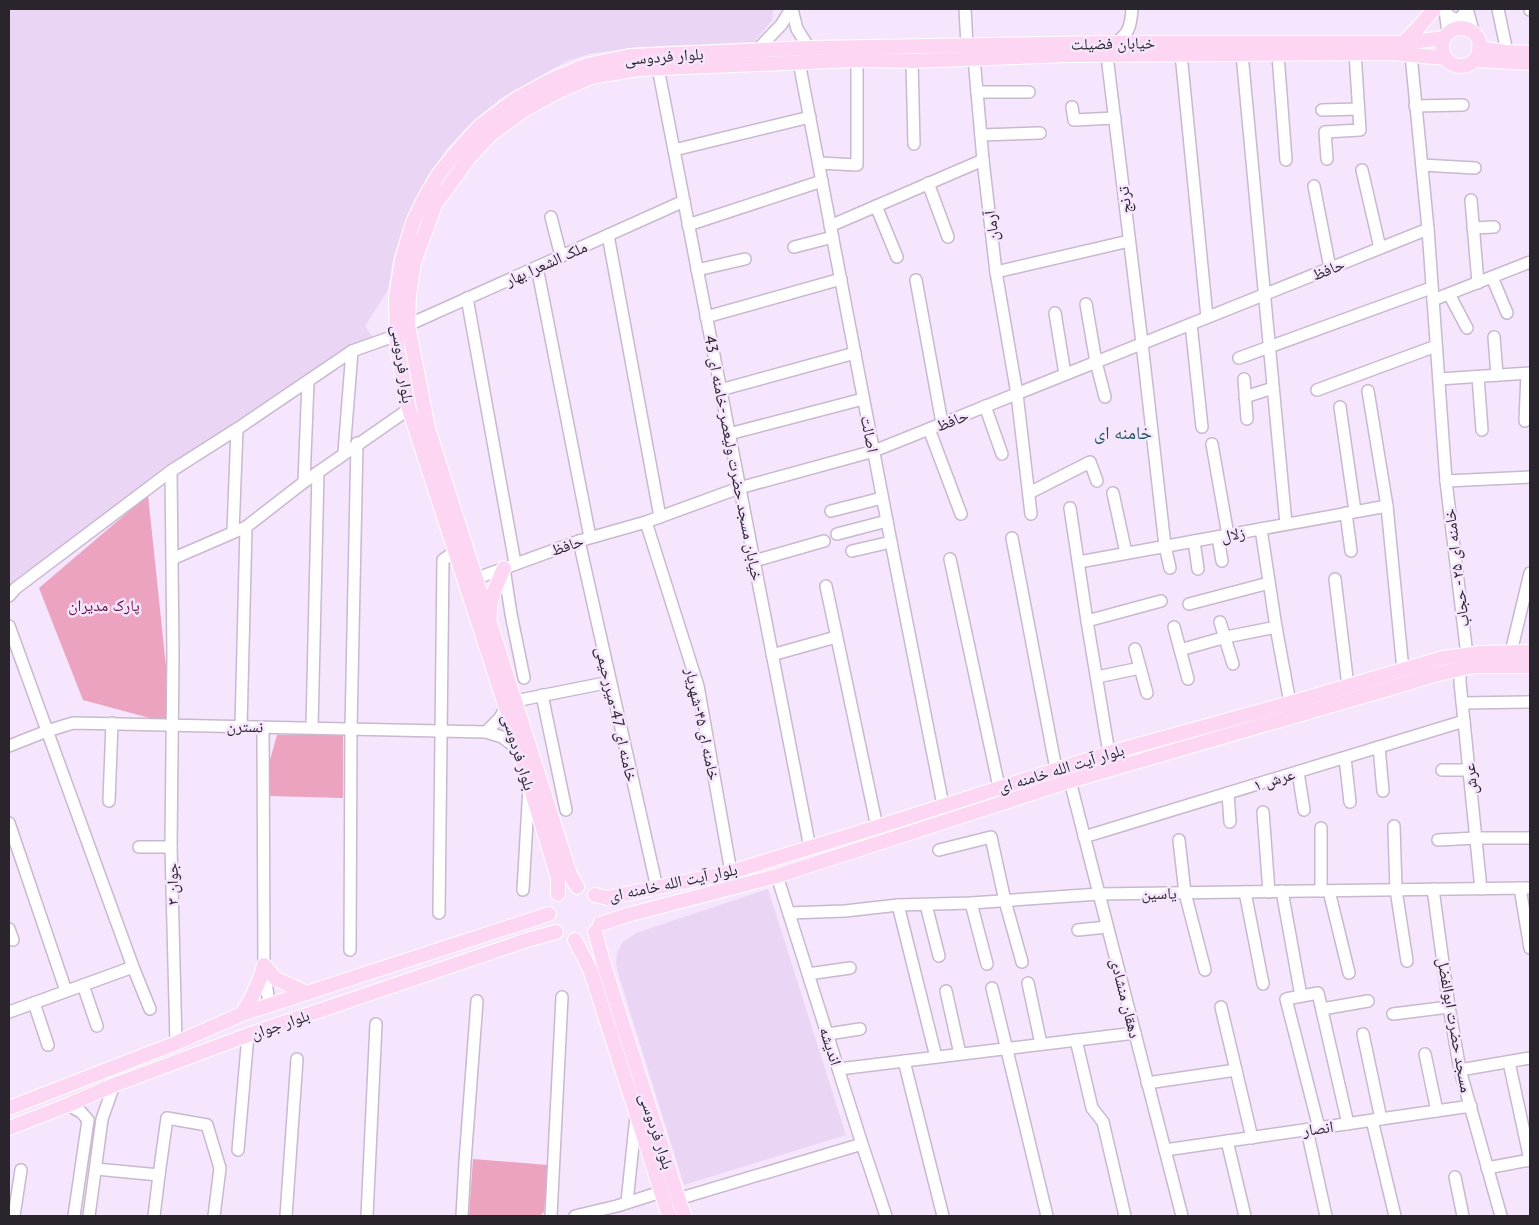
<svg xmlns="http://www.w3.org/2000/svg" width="1539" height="1225" font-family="'PT Sans','Noto Naskh Arabic',sans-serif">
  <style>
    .built { fill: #ead6f4 }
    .green { fill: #eba3c0 }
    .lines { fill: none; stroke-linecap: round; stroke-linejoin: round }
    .minor-casing { stroke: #c8b9cf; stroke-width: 14 }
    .major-casing { stroke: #fff; stroke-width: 16 }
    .minor { stroke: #fff; stroke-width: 11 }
    .major { stroke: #fdd6f4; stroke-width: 14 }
    .labels { text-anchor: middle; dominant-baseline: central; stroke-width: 5; stroke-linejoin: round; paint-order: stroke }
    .street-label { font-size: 16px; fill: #2a242d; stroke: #f5e5fd }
    .park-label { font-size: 16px; fill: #640c3c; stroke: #f5e5fd }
    .neighbourhood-label { font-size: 18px; fill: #1b525f; stroke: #f5e5fd }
  </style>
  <rect width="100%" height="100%" fill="#f5e5fd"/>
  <g class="built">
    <polygon points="9,9 773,9 772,20 754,42 637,47 589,54 567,61 501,98 469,125 447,149 428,176 403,228 393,259 388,290 365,326 375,340 246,420 9,596"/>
    <polygon points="768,889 846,1135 684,1185 617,970 616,963 617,954 622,943 636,933"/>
  </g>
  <g class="green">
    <polygon points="148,495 172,724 83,700 39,588"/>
    <polygon points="277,735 343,735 343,798 270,796 270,760"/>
    <polygon points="473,1159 548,1165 544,1212 540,1216 469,1216"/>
  </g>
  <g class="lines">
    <g class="minor-casing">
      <g id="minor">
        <polyline points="792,9 797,29 809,48"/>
        <polyline points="965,9 967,45"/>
        <polyline points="1467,9 1474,34"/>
        <polyline points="1498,9 1507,52"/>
        <polyline points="1530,9 1530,10"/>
        <polyline points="1445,10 1448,33"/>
        <path d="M1445,11C1453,21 1460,23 1466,9"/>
        <path d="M1114,43C1129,36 1131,24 1132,9"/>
        <polyline points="757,50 781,25 791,9"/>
        <polyline points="1181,54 1207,317"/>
        <polyline points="1242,54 1286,524"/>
        <polyline points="1278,55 1286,160"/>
        <polyline points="1411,55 1428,229 1446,481 1467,655"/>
        <polyline points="1107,56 1142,343 1165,546 1170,568"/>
        <polyline points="974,58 983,160 996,272 1017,394 1031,514"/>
        <polyline points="912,61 914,144"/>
        <polyline points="799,62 891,542 943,805"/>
        <polyline points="658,68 810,848"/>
        <polyline points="977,92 1029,92"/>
        <polyline points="1415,106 1463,105"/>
        <polyline points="1072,107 1074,120 1115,118"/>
        <polyline points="1322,110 1358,109"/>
        <polyline points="981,135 1040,133"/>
        <polyline points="674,150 810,117"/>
        <polyline points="1327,159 1325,132 1360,130 1355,53"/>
        <polyline points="819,163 857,165 857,60"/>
        <polyline points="1422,165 1475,168"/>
        <polyline points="1362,170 1380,248"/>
        <polyline points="928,183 948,237"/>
        <polyline points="1314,186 1330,268"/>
        <polyline points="1471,200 1478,283"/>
        <polyline points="876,206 897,257"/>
        <polyline points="551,217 561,256"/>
        <polyline points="688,225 822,181"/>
        <polyline points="830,226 983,160"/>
        <polyline points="1473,228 1494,227"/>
        <polyline points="608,235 660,517"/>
        <polyline points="794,247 833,237"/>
        <polyline points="537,267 590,537"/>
        <polyline points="697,270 745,259"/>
        <polyline points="996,272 1129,241"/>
        <polyline points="1492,277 1507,313"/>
        <polyline points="916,280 942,423"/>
        <polyline points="1449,294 1467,328"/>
        <polyline points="467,298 515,563"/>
        <polyline points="1433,300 1530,262"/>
        <polyline points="1086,304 1096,362 1105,397"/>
        <polyline points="1055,313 1065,374"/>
        <polyline points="706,317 841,279"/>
        <polyline points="1191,324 1202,427"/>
        <polyline points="408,325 684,201"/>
        <polyline points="1494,337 1497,375"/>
        <polyline points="1239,358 1431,288"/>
        <polyline points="1478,377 1482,430"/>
        <polyline points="1244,379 1247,419"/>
        <polyline points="1439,379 1530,373"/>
        <polyline points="720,390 855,353"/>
        <polyline points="1317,390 1436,346"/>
        <polyline points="1368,391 1387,506 1403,670"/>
        <polyline points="1245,397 1273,388"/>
        <polyline points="985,406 1002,454"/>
        <polyline points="1340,407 1355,511"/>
        <polyline points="1525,421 1527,374"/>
        <polyline points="929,429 961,514"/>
        <polyline points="729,434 863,399"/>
        <polyline points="1212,444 1228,535"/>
        <polyline points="344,452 352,351"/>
        <polyline points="171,471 173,655 171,847 176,1043"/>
        <polyline points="1446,481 1530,477"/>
        <polyline points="304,482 308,382"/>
        <polyline points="1029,493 1090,462 1097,481"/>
        <polyline points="1113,493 1126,553"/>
        <polyline points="1070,508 1087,621 1109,753"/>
        <polyline points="831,511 882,498"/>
        <polyline points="1346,513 1351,551"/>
        <polyline points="646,522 698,686 731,872"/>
        <polyline points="1261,529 1276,627 1290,703"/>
        <polyline points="233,532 237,429"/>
        <polyline points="837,534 887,521"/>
        <polyline points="1218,537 1222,561"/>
        <polyline points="1012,538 1056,769"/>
        <polyline points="579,541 657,888"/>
        <polyline points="1194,541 1198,569"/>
        <polyline points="852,551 891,542"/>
        <polyline points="172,559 246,527 304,482 409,409"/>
        <polyline points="950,559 999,787"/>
        <polyline points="754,561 824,541"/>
        <polyline points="1079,562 1387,506"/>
        <polyline points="504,568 511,614 524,678"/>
        <polyline points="1335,579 1348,686"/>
        <polyline points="469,581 579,541 646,522 739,488 874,451 1428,229"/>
        <polyline points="826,586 877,827"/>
        <polyline points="9,596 16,588 171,471 237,429 352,351 397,335"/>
        <polyline points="1189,604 1269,583"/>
        <polyline points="1087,621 1161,601"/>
        <polyline points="1220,622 1233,664"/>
        <polyline points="9,626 133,967 150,1009"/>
        <polyline points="1174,627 1188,679"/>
        <polyline points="1135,649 1147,693"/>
        <polyline points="1180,650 1226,637 1276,627"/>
        <polyline points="1511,652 1530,573"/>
        <polyline points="772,655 836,637"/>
        <polyline points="1460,669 1460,682 1481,889"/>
        <polyline points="1097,677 1140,668"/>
        <polyline points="542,695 566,810"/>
        <polyline points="515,701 610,682"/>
        <polyline points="1462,703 1530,702"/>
        <polyline points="241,727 246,527"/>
        <polyline points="263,727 264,965 269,1005"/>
        <polyline points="312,727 318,472"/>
        <polyline points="486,732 499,719 506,708"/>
        <polyline points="9,746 47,731 73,723 486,732 502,737 518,749"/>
        <polyline points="1379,747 1383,791"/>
        <polyline points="1345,758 1350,802"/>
        <polyline points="1442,770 1469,770"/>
        <polyline points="1298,772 1304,810"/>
        <polyline points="1070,781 1182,1216"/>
        <polyline points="1228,793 1230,822"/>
        <polyline points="109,801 112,723"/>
        <polyline points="1263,812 1269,892"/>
        <polyline points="9,823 66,991"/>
        <polyline points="1394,826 1396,890 1407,961"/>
        <polyline points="1084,837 1464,721"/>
        <polyline points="1179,840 1185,893 1205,970"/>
        <polyline points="1438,840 1476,838 1530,838"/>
        <polyline points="139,847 171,847"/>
        <polyline points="939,850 991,837 1005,901 1022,962"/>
        <polyline points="777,876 862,1144 886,1216"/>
        <polyline points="1520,888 1530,948"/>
        <polyline points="1433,889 1449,1007 1460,1070 1501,1216"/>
        <polyline points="523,890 529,787"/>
        <polyline points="1282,891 1301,996"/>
        <polyline points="1321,891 1321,828"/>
        <polyline points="1329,891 1349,973"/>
        <polyline points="1245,892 1263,984"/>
        <polyline points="971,903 987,964"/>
        <polyline points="898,905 936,1057"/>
        <polyline points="926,905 939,956"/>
        <polyline points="439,913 443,560 454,552"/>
        <polyline points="789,913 845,911 898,905 971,903 1099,894 1530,888"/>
        <polyline points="9,929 13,940"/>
        <polyline points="1078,930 1107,927"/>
        <polyline points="350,950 351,728 357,443"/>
        <polyline points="808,974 850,968"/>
        <polyline points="1028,983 1041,1044"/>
        <polyline points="83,985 97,1026"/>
        <polyline points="992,988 1047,1216"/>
        <polyline points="946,991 960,1054"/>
        <polyline points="34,1003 48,1045"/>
        <polyline points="1221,1007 1236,1070"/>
        <polyline points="1322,1009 1368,1001"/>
        <polyline points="9,1012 133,967"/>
        <polyline points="1393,1014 1449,1007"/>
        <polyline points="828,1034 860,1029"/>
        <polyline points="1363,1034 1381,1119"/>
        <polyline points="1076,1040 1092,1108 1103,1122 1125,1216"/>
        <polyline points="1425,1054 1437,1111"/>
        <polyline points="904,1061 943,1216"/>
        <polyline points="1509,1062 1530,1160"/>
        <polyline points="839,1069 1135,1033"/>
        <polyline points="1460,1070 1530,1058"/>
        <polyline points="1147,1083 1236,1070 1252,1138"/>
        <polyline points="68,1105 81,1112 88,1120 74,1216"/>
        <polyline points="1372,1120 1395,1216"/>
        <polyline points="1319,1128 1286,999 1318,993 1348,1124"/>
        <polyline points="1307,1130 1326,1216"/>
        <polyline points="1227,1141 1245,1216"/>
        <polyline points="238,1150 248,1035"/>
        <polyline points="1165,1150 1471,1106"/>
        <polyline points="1487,1168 1530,1160"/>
        <polyline points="96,1169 159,1175 154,1216"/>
        <polyline points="159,1175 167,1118 207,1125 220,1168 214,1216"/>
        <polyline points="1455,1177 1463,1216"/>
        <polyline points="678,1199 862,1144"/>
        <polyline points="627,1202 636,1116"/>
        <polyline points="14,1216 21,1170"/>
        <polyline points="89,1216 102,1119 114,1085"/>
        <polyline points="286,1216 297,1059"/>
        <polyline points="367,1216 376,1024"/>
        <polyline points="462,1216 465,1162 477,1001"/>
        <polyline points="551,1216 562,997"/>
        <polyline points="575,1216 617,1206 661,1192"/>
      </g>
    </g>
    <g class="major-casing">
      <g id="major">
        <circle cx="1461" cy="47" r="19"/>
        <polyline points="1403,43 1418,28 1434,9"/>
        <polyline points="1479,48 1505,52 1530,53"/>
        <polyline points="1474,60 1530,63"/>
        <path d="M490,616C489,599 497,584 504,568"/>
        <polyline points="577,887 570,874 428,428 408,325 409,296 414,262 436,203 469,158 490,135 524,110 557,92 591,77 639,69 857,60 912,61 1068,55 1391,53 1446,58"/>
        <polyline points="558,894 558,878 506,708 409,409 397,349 396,297 402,259 413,222 424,199 438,175 458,150 481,125 516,99 551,80 587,65 630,56 809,48 1114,43 1403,43 1444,38"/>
        <polyline points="595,895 607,898 731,872 877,827 1109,753 1290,703 1443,658 1480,653 1530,652"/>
        <polyline points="600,924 631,914 777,876 1070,781 1388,689 1434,675 1474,666 1530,666"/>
        <polyline points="595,932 604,965 684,1216"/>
        <polyline points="575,940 590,969 669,1216"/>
        <polyline points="264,965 276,979 307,993"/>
        <path d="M242,1014C252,998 260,983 264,965"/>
        <polyline points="9,1108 176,1043 242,1014 549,914"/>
        <polyline points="9,1128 68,1105 114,1085 248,1035 527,940 556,932"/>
      </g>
    </g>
    <use href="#minor" class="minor"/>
    <use href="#major" class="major"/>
  </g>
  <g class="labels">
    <g class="street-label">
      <text transform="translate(1113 43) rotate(-1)">خیابان فضیلت</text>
      <text transform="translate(664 56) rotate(-4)">بلوار فردوسی</text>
      <text transform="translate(1124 200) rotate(-97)">ترنج</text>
      <text transform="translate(991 226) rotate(-97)">آرمان</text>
      <text transform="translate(546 263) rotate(-24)">ملک الشعرا بهار</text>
      <text transform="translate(1328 269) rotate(-22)">حافظ</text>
      <text transform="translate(403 364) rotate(82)">بلوار فردوسی</text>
      <text transform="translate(952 420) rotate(-22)">حافظ</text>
      <text transform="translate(870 434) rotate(79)">اصالت</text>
      <text transform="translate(734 458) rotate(79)">خیابان مسجد حضرت ولیعصر-خامنه ای 43</text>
      <text transform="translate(1233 534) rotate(-10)">زلال</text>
      <text transform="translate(567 545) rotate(-19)">حافظ</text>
      <text transform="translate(1456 568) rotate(-97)">خامنه ای ۲۵ - حجاب</text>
      <text transform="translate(617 714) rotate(77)">خامنه ای 47-میررحیمی</text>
      <text transform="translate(703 724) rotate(78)">خامنه ای ۴۵-شهریار</text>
      <text transform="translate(245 726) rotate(1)">نسترن</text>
      <text transform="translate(519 752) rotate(73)">بلوار فردوسی</text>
      <text transform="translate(1061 768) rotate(-17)">بلوار آیت الله خامنه ای</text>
      <text transform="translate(1274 779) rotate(-17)">عرش ۱</text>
      <text transform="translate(1470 779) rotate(-96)">عرش</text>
      <text transform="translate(673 882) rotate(-12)">بلوار آیت الله خامنه ای</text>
      <text transform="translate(172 884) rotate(-91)">جوان ۳</text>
      <text transform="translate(1159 893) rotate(-1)">یاسین</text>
      <text transform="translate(1126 998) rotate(76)">دهقان منشادی</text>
      <text transform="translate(280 1024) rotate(-19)">بلوار جوان</text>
      <text transform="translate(1455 1025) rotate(80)">مسجد حضرت ابوالفضل</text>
      <text transform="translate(831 1046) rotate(72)">اندیشه</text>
      <text transform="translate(1318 1128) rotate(-8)">انصار</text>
      <text transform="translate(657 1131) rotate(72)">بلوار فردوسی</text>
    </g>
    <g class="park-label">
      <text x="104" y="605">پارک مدیران</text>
    </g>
    <g class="neighbourhood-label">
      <text x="1123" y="432">خامنه ای</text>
    </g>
  </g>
  <rect width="1539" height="1225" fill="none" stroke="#2a242d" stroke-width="20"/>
</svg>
